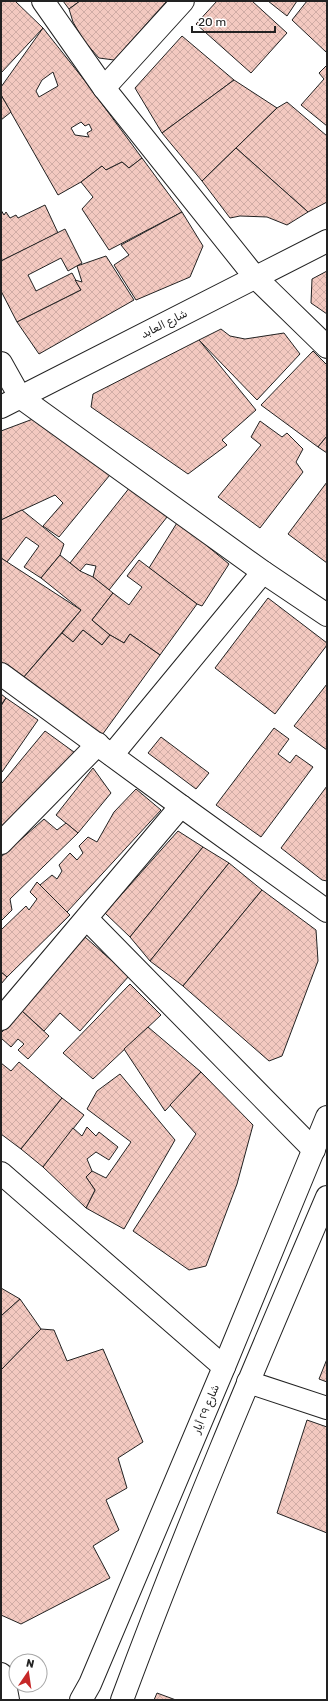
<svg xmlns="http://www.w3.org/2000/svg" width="328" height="1701" font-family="Rubik,'Noto Naskh Arabic',sans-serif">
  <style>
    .building { fill: url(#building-cross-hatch); stroke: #222; fill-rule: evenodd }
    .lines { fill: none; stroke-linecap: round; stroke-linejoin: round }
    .street-casing { stroke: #222; stroke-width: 24 }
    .secondary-casing { stroke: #222; stroke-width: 24 }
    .primary-casing { stroke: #222; stroke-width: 24 }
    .street { stroke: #fff; stroke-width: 22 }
    .secondary { stroke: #fff; stroke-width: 22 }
    .primary { stroke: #fff; stroke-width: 22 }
    .labels { text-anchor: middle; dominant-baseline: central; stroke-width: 3; stroke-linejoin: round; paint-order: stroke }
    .street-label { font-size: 11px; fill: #222; stroke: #fff }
  </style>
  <defs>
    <pattern id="building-cross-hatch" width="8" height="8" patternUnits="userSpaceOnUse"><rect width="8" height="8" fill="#f3c9c0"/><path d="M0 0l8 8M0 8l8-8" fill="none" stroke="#d0aca5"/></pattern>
  </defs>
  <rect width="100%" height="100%" fill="#fff"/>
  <g class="building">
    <polygon points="1,1 15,1 43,28 1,73"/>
    <polygon points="63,1 80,1 69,9"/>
    <polygon points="80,1 167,1 114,60 99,58 84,41 73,22 69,9"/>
    <polygon points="217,1 252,1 287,33 251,73 196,24"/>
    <polygon points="268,1 297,1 287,16"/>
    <polygon points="307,1 327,1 327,51 326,52 292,20"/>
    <path d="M43,28L85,81L142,158L129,168L122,162L106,170L102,166L81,182L58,195L1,95V87ZM53,72L58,86L39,97L36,91L42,80ZM81,122L85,126L89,124L92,130L87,133L89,137L75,135L71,128Z"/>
    <polygon points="182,36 234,80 162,133 135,88"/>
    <polygon points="327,65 327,126 301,105 324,79 319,73"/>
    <polygon points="234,80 277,108 202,181 162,133"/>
    <polygon points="1,95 11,112 1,120"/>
    <polygon points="287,102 327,136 327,202 308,212 236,148 277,108"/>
    <polygon points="236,148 308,212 287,225 267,217 240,216 230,218 202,181"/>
    <polygon points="142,158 182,212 109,250 82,209 93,197 81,182 102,166 106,170 122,162 129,168"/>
    <polygon points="45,205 58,233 1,261 1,210 4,215 6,212 10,218 16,215 18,218"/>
    <polygon points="182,212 203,246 190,277 136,300 114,265 129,255 121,245"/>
    <polygon points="65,229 82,263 68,271 61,258 28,275 36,291 72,273 81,290 17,322 1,291 1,261"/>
    <polygon points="106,256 134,300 39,354 17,322 81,290 75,280 82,282 77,266"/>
    <polygon points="327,271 327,314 311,303 312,279"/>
    <polygon points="221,329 230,336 245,339 284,333 300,354 257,400 199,340"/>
    <polygon points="199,340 256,410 222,440 227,445 188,474 91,407 93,394"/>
    <polygon points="313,351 327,365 327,436 318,447 261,405"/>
    <polygon points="41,416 114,470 59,537 43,526 63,503 55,495 1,520 1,431"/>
    <polygon points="260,421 282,437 287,433 303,449 296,462 303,472 260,528 218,497 261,445 251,437"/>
    <polygon points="327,436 327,453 318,447"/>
    <polygon points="134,482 171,512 109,590 93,577 96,566 86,564 80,571 70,563"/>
    <polygon points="327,482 327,563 288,534"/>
    <polygon points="22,510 64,544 60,555 41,578 24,567 39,546 26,537 7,562 1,558 1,520"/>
    <polygon points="180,518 209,537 206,545 229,564 202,606 197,604 149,568"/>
    <polygon points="60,555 80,571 93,577 113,593 92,620 110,635 102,645 83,630 73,642 62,633 81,610 41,578"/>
    <polygon points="1,558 81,610 17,685 1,672"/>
    <polygon points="139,560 197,604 160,655 130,634 124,643 110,635 92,620 113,593 129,605 142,587 127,576"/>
    <polygon points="268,598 327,643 327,645 275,714 215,668"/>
    <polygon points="83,630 102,645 110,635 124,643 130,634 160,655 97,742 17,685 62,633 73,642"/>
    <polygon points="327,684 327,750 294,726"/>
    <polygon points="1,694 6,698 1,705"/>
    <polygon points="6,698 38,720 2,772 1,771 1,706"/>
    <polygon points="274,728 289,739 278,754 290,763 296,755 313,767 261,837 216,805"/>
    <polygon points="45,731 78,755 1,830 1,783 2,783"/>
    <polygon points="161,737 209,773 196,789 148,753"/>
    <polygon points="93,768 111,793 78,833 56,815"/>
    <polygon points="327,786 327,881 322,880 281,848"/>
    <polygon points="136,789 161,810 67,912 40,885 52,875 57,879 62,871 59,865 70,853 77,860 83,853 79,846 88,837 97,842 114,812"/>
    <polygon points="44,819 57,830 66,823 78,833 10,899 12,910 1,921 1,857"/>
    <polygon points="178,831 203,847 130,937 105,913"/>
    <polygon points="203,847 229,863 150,961 130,937"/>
    <polygon points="229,863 262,890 183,986 150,961"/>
    <polygon points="37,882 70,915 7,977 1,972 1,930 26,906 29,910 37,899 30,892"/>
    <polygon points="262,890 316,930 318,961 282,1056 269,1061 183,986"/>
    <polygon points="85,937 129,976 80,1031 60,1013 44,1031 22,1011"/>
    <polygon points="1,972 7,977 1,984"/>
    <polygon points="130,984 161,1015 93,1079 63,1053"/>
    <polygon points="22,1011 49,1036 28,1059 18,1050 24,1044 18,1039 11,1047 1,1038 1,1033"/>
    <polygon points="148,1027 201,1072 165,1111 124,1049"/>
    <polygon points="19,1062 62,1098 21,1149 1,1134 1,1063 11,1071"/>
    <polygon points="201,1072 253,1125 237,1184 206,1266 189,1270 133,1231 196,1134 170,1105"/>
    <polygon points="120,1074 175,1140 124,1229 86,1208 95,1190 86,1177 92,1171 106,1178 131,1142 87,1109 97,1091"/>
    <polygon points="62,1098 84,1115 43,1167 21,1149"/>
    <polygon points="87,1127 96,1136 99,1132 118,1147 109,1160 96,1152 87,1159 92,1171 86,1177 95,1190 86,1208 43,1167 73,1128 82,1136"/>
    <polygon points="1,1288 20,1299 1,1316"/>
    <polygon points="20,1299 41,1329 1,1370 1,1316"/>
    <polygon points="41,1329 54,1330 67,1361 103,1349 143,1442 118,1458 127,1488 106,1500 119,1530 93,1546 110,1578 21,1624 1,1615 1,1370"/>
    <polygon points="327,1359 327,1382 319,1379"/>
    <polygon points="307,1420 327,1427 327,1533 277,1513"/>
    <polygon points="157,1693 176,1700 154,1700"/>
  </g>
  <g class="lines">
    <g class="street-casing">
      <g id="street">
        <polyline points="43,1 104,88 255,277 327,347"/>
        <polyline points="104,88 183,1"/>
        <polyline points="1,363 20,397 263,572 327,615"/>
        <polyline points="1,674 181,806 327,911"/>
        <polyline points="112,755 263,572"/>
        <polyline points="1,843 98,744"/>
        <polyline points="87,919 314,1150"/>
        <polyline points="1,1019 181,806"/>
        <polyline points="1,1173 224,1367"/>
        <polyline points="248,1382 327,1408"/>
      </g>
    </g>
    <g class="secondary-casing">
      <g id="secondary">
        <polyline points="1,407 327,241"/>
        <polyline points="1,1674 5,1684 8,1700"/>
      </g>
    </g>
    <g class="primary-casing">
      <g id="primary">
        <polyline points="81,1700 90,1684 224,1367 327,1117"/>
        <path d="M122,1700C185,1530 256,1363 327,1197"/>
      </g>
    </g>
    <use href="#street" class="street"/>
    <use href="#secondary" class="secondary"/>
    <use href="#primary" class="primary"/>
  </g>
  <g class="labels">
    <g class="street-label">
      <text transform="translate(164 324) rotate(-27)">شارع العابد</text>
      <text transform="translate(206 1409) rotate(-67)">شارع ٢٩ أيار</text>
    </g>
  </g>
  <rect width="328" height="1701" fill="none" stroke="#222222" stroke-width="4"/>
  <g transform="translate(28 1673) rotate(13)"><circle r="19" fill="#ffffff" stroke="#a7a7a7"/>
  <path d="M0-3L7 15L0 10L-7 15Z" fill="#c62828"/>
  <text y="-6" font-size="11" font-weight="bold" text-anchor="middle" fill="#222222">N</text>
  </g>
  <path d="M192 26v6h83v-6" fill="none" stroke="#222222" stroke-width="2"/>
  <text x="198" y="26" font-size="12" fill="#222222" stroke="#ffffff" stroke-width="3" paint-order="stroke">20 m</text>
</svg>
